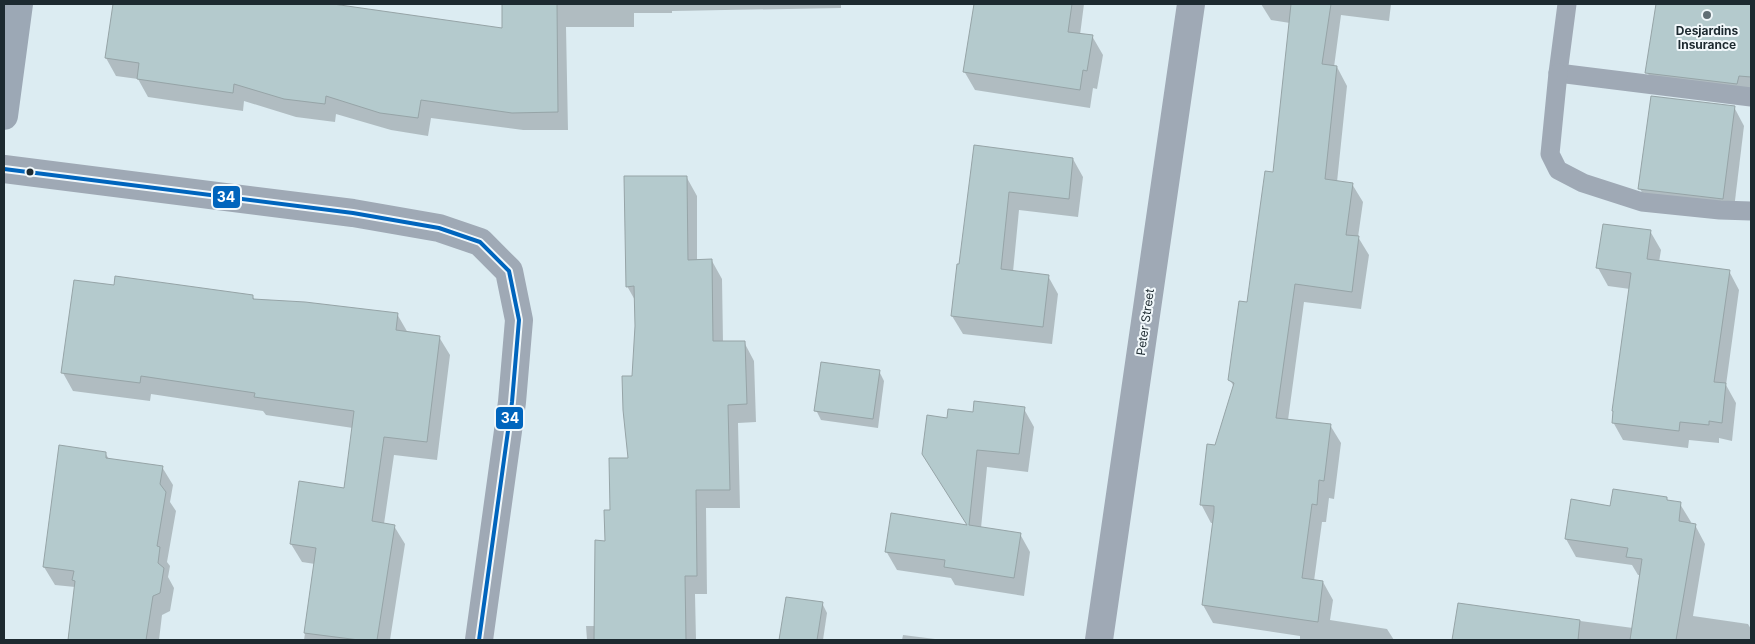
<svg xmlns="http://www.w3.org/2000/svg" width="1755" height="644" font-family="Inter,sans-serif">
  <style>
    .shadow { fill: #0003 }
    .building { fill: #b4cacd; stroke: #96a4a7 }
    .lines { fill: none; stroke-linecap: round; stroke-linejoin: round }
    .lane { stroke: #9fa9b5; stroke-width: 19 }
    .street { stroke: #9fa9b5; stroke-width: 28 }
    .secondary { stroke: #9ca8b5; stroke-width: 28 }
    .bus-1-casing { stroke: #f1f8fb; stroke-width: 8 }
    .bus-1 { stroke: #0065bd; stroke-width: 4 }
    .poi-dot { fill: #606e74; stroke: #f1f8fb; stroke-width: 2 }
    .bus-dot { fill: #1d2a30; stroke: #f1f8fb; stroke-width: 2 }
    .labels { text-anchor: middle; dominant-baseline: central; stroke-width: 4; stroke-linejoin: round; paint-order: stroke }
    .poi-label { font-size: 12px; font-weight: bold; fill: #1d2a30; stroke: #f1f8fb }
    .street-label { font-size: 12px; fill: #1d2a30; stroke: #f1f8fb }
    .line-badge { stroke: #f1f8fb; stroke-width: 2 }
    .badge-label { font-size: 14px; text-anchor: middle; font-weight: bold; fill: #fff }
  </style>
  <rect width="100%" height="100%" fill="#dcecf2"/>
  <g class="shadow">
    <polygon points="114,4 325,4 504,30 503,4 841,4 841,8 672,11 672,13 634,13 634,27 566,27 568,130 523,130 431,118 428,136 391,130 336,114 335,122 296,117 244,101 243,111 148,97 138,79 116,76 106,58"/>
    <polygon points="1022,4 1084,4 1080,35 1092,36 1103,55 1097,89 1093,88 1090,108 975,90 964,71 1019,25"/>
    <polygon points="1261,4 1391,4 1389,21 1341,15 1334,67 1337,67 1347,86 1337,182 1352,184 1363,202 1358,237 1369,255 1361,309 1304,302 1288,420 1330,425 1341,443 1334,499 1329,498 1326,522 1322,522 1314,581 1323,582 1333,600 1330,620 1387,629 1394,640 1300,640 1300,636 1213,623 1203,605 1214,523 1211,523 1201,504 1216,446 1234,387 1230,380 1249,303 1274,174 1290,23 1271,20"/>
    <polygon points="1657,4 1751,4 1751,94 1657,90 1647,72"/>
    <polygon points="1734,107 1744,126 1733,217 1650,207 1640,189"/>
    <polygon points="975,147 1073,159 1083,177 1078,217 1019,210 1013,272 1048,276 1058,294 1052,344 963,334 952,316 960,266"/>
    <polygon points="687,178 697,196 697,261 712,261 722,279 723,343 744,342 754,361 756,422 738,423 740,508 706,508 707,594 695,594 696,640 587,640 586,626 596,626 606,542 611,511 630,459 636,302 627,286"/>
    <polygon points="1650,231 1661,250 1659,262 1729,271 1739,290 1726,385 1736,403 1732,441 1719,438 1719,443 1689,440 1688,448 1623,440 1613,422 1630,289 1608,286 1598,268"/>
    <polygon points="115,286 252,296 255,300 397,314 408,333 439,337 450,355 437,460 394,455 384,524 394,526 405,544 390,640 304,640 315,564 302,562 291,544 345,489 353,428 266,415 263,411 151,394 150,401 73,391 63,373"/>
    <polygon points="879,371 884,381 878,428 821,420 816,410"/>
    <polygon points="1024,409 1034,427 1028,472 987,467 981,528 1020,534 1030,552 1024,596 955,585 951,578 897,570 886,551 968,526 948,419 974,413"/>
    <polygon points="105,453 109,459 162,467 173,485 170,502 176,511 167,562 170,566 168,577 174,588 170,611 162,615 159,640 68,640 75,587 55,585 44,567"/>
    <polygon points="1666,498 1668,502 1680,504 1691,522 1690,524 1695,525 1705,544 1693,616 1748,624 1751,629 1751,640 1453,640 1459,605 1633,628 1641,575 1638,575 1632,565 1576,557 1566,539 1572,501 1611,507"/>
    <polygon points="787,598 822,603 827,613 823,640 781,640"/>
    <polygon points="903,635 943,640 902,640"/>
  </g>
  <g class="building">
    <polygon points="113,4 333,4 502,28 502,4 557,4 558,112 512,113 421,100 418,118 380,113 326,96 325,104 284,99 234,84 233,93 137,79 139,63 105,58"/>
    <polygon points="974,4 1072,4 1068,32 1093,35 1087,71 1083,70 1080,90 963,72"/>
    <polygon points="1291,4 1331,4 1322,64 1337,66 1325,179 1353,183 1346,235 1359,236 1352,292 1295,284 1276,418 1331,424 1324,481 1319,480 1317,505 1312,504 1302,578 1323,581 1318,622 1202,605 1214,512 1214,506 1200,505 1207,444 1215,445 1234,383 1228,380 1239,301 1247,302 1265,171 1273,172"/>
    <polygon points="1656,4 1751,4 1751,77 1739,76 1737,84 1645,73"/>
    <polygon points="1651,96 1735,106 1723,199 1638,189"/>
    <polygon points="974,145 1073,158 1069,199 1009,192 1001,269 1049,275 1043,327 951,316 957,264 959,264"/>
    <polygon points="624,176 687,176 688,260 712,259 713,341 745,341 747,404 728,405 730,490 696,490 697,576 685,576 686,640 594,640 595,540 605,541 604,510 610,510 609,458 628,458 623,410 622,376 632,376 635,326 634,286 626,287"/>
    <polygon points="1603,224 1651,230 1647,259 1730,270 1714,382 1726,383 1722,423 1709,421 1709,425 1680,422 1679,431 1612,423 1613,411 1612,411 1631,273 1596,268"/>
    <polygon points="115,276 253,295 253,299 305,302 398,313 396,330 440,336 427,442 384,437 372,521 395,525 377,640 359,640 304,633 316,548 290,544 299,481 344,488 354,411 254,397 255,393 141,376 140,383 61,373 74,280 114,285"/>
    <polygon points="821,362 880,370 873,419 814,411"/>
    <polygon points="974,401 1025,407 1019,454 977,450 969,525 1021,533 1014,578 944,567 945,560 885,552 891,513 967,525 922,454 927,415 947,418 948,409 973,412"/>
    <polygon points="59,445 106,452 106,458 163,466 160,484 166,492 157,546 160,547 158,563 164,568 160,593 153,596 146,640 68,640 75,581 72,580 74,571 43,567"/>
    <polygon points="1613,489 1667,497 1667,500 1681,502 1679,521 1696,524 1676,640 1630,640 1642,559 1626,557 1628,548 1565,539 1571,499 1610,506"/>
    <polygon points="786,597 823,602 817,640 779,640"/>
    <polygon points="1458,603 1580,620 1578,640 1452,640"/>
  </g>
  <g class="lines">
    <g class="lane">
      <polyline points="1567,4 1558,73 1751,97"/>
      <polyline points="1558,73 1550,154 1558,170 1583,183 1642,202 1720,210 1751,211"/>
    </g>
    <g class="street">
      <polyline points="4,169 353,213 439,228 480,242 509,271 519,320 512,402 479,640"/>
      <polyline points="1099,640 1191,4"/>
    </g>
    <polyline class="secondary" points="4,116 19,4"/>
    <g class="bus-1-casing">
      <polyline id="bus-1" points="4,169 353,213 439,228 480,242 509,271 519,320 512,402 479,640"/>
    </g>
    <use href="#bus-1" class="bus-1"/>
  </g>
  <circle class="poi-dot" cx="1707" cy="15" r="5"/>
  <circle class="bus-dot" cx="30" cy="172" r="4.5"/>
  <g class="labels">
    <g class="poi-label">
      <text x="1707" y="30">Desjardins<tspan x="1707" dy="14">Insurance</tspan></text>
    </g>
    <g class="street-label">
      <text transform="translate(1145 322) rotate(-82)">Peter Street</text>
    </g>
  </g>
  <g class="line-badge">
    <rect x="212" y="185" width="29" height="24" rx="5" fill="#0065bd"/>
    <rect x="495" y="406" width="29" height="24" rx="5" fill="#0065bd"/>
  </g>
  <g class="badge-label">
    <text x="226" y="202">34</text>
    <text x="510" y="423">34</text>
  </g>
  <rect width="1755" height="644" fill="none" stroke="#1d2a30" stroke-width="10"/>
</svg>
